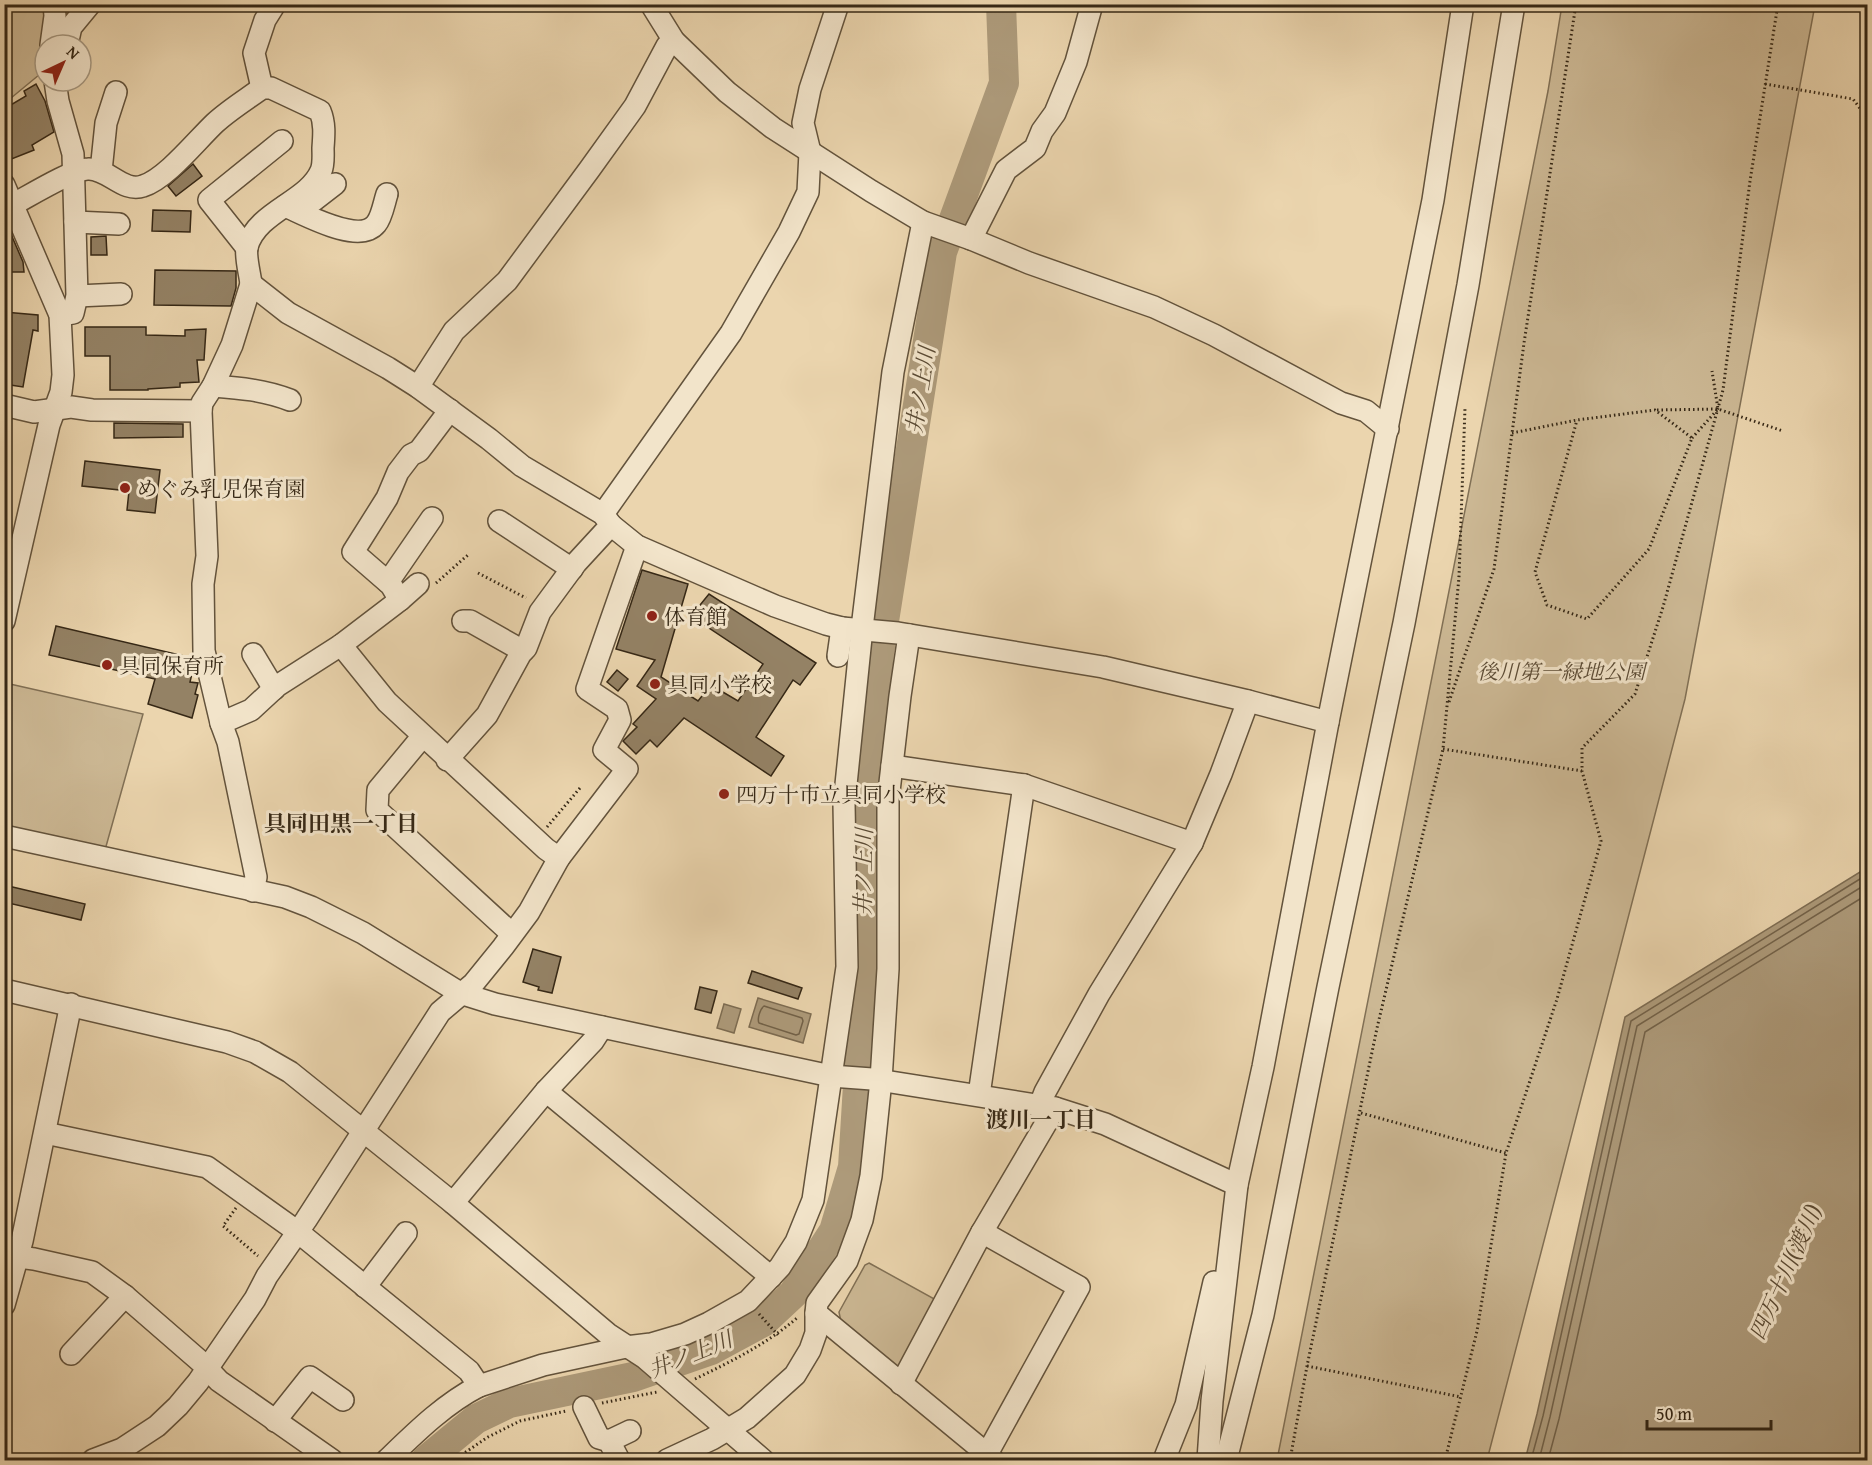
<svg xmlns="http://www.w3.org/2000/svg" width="1872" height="1465" font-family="'Gentium Book Plus','Noto Serif JP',serif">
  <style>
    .green { fill: #ccb894; stroke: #817055; stroke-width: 1.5 }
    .water { fill: #ad9a7a; stroke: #7d6c52; stroke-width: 1.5 }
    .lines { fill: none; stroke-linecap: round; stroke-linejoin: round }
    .shore { stroke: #726148; stroke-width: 1.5 }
    .river { stroke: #ad9a7a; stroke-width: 30 }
    .building { fill: #948265; stroke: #362816; stroke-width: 1.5 }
    .minor-casing { stroke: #63533c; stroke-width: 24 }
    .path { stroke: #362816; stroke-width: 3; stroke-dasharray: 1.5 3; stroke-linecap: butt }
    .minor { stroke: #f2e4ca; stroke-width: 21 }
    .poi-dot { fill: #8f2418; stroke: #f2e4ca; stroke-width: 2 }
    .labels { text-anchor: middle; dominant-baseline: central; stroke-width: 6; stroke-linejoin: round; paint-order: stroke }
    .poi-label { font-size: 21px; fill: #362816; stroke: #f2e4ca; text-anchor: start }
    .park-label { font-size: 21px; font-style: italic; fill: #5c4c36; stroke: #f2e4ca }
    .water-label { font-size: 22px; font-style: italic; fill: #5a4a34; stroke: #f2e4ca }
    .neighbourhood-label { font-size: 22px; font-weight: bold; fill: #362816; stroke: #f2e4ca }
  </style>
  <rect width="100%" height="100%" fill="#ebd5ae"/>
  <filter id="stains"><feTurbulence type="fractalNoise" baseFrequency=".00333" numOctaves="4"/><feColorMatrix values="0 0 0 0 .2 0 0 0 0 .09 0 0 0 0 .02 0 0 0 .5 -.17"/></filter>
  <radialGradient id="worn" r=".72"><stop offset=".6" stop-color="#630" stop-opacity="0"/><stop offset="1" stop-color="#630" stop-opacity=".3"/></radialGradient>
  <g class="green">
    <polygon points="5,5 49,5 45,70 5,103"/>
    <polygon points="1562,5 1815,5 1685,699 1487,1460 1277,1460 1548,91"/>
    <polygon points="10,684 143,714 105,850 5,829 4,710"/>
    <polygon points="869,1263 938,1301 902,1365 895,1367 841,1322 839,1312 865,1265"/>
  </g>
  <g class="water">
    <polygon points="1867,863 1867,1460 1525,1460 1537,1414 1625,1017 1865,869"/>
    <polygon points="758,998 811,1014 803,1043 749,1027"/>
    <polygon points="724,1004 741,1009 734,1033 717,1028"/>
  </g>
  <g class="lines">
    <g class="shore">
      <path d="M764,1006L802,1018L803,1021L799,1034L796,1035L759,1023C757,1019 760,1009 764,1006Z"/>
      <polyline points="1531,1460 1543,1416 1631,1021 1868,874"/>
      <polyline points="1539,1460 1550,1417 1637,1026 1868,883"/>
      <polyline points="1548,1460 1559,1419 1645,1032 1868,894"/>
    </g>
    <polyline class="river" points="426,1460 476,1419 509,1403 633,1377 711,1350 763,1322 793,1294 834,1231 853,1167 861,1036 864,802 879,653 942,252 1004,83 1001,4"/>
  </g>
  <g class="building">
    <polygon points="36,84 45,101 54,132 32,145 34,150 4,162 4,109 26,96 24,91"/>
    <polygon points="193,164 202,176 176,196 168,186"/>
    <polygon points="153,210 191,211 190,232 152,231"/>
    <polygon points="4,218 23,262 24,272 4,272"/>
    <polygon points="106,236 107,255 91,255 91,237"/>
    <polygon points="155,270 236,271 236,288 231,306 154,305"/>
    <polygon points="4,312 38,315 38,331 33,330 23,387 4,384"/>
    <polygon points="85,327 146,327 146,335 185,336 185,330 206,329 204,360 197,360 199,382 180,383 180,387 148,389 148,390 110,390 110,356 85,356"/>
    <polygon points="114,423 183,424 183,437 114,438"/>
    <polygon points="85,461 160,470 155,513 127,510 129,491 82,486"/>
    <polygon points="642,570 688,584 661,677 698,701 711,685 738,701 763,664 691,616 709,594 816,663 800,685 793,680 756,737 784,756 771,776 684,718 657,747 650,740 636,754 623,741 637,727 633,724 656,699 637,686 655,660 616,649"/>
    <polygon points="56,626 193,658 194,665 190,682 198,683 195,694 198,695 192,718 148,704 155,679 49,655"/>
    <polygon points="617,670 628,679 618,691 607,682"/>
    <polygon points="4,885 85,904 81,920 4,902"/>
    <polygon points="533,949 561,957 552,993 538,990 539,987 523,982"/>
    <polygon points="752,971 802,988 798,999 748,983"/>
    <polygon points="700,987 717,991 711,1013 695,1009"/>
  </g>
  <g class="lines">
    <g class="minor-casing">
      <g id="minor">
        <polyline points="651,4 674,41 727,92 773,128 871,191 923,222 971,239 1029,263 1154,307 1214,335 1341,403 1366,411 1388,429"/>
        <polyline points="51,45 55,16 54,4"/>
        <polyline points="67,45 71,27 90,4"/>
        <polyline points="55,81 58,101 73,154 77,296 73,313 60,315"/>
        <polyline points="262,88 254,53 265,20 275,4"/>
        <polyline points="101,171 106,123 116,92"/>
        <polyline points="4,185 60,315 63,375 61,392 49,425 4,621"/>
        <path d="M14,204C29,196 73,169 88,169C108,168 123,193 143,186C166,179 196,141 215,123C229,110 247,99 262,88H271L320,111C325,123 324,135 323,148C323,155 324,164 321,171C308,202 257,211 247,247C245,257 250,274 251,284"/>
        <polyline points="303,204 313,201 335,184"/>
        <path d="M285,206C304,214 359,245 376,224C382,217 384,203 387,194"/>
        <polyline points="75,222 119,224"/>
        <polyline points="971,239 1006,170 1035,148 1042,131 1055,113 1076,62 1092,4"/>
        <polyline points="247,248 209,200 282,141"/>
        <polyline points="77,296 121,294"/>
        <path d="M213,386C240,388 264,390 290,400"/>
        <polyline points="418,387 454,331 507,281 589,170 635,106 667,46 674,41"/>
        <polyline points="4,405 34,412 71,407 92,410 201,411"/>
        <polyline points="603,514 731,333 789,232 808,192 810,152 803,123 810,89 838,4"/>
        <polyline points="499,521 572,569"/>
        <polyline points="611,525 637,546 775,606 826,624 842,628 898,633 1103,667 1248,701 1328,722"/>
        <polyline points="388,582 432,518"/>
        <polyline points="400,600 418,584"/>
        <polyline points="463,621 470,621 523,651"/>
        <polyline points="909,635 900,696 888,800 888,969 881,1080 871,1176 862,1220 847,1261 817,1303 816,1313 987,1454"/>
        <polyline points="341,645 387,702 546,849 559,858"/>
        <polyline points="253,654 274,689"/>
        <polyline points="838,656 842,628"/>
        <polyline points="221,723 251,710 277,686 341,645 400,600 391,585 353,552 387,498 398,472 411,455 419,451 450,410"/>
        <polyline points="422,737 378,790 377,810 512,934"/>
        <polyline points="892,766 1024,785 1192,843"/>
        <polyline points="4,836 285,897 311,907 363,933 460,993 495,1004 831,1076 872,1079 1055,1108 1105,1124 1237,1185"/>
        <polyline points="253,891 256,877 228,742 221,723 204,651 203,584 207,556 201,411 202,403 213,386 232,345 251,284 288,313 388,368 418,387 489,439 522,466 603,514 611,525 576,563 540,612 526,648 521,653 487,715 447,760"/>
        <polyline points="4,990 227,1042 255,1052 290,1072 453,1203 608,1334 645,1358 763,1460"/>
        <polyline points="546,1091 771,1277"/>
        <polyline points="979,1095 1024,785"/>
        <polyline points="1040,1105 1045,1092 1099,994 1192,843 1221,774 1248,701"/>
        <path d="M45,1133L207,1167L298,1232L469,1371L479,1386C444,1404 415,1433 387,1460"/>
        <polyline points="453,1203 546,1091 593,1041 602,1027"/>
        <polyline points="982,1232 1079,1287 987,1454 993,1460"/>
        <polyline points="4,1255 34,1259 92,1272 125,1296 201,1362 219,1381 332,1460"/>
        <polyline points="365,1287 406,1233"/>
        <polyline points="4,1305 22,1241 71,1004"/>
        <polyline points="71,1354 125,1296"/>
        <polyline points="901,1384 982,1232 1055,1108"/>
        <polyline points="479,1386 543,1365 626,1347 651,1344 685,1334 709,1323 748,1301 780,1267 796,1242 813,1200 847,967 844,804 862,628 893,372 923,222"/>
        <polyline points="584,1407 599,1438 609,1441 619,1460"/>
        <polyline points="275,1421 310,1377 343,1400"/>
        <polyline points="609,1441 630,1431"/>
        <polyline points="93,1460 122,1449 157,1426 178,1406 198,1382 255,1299 267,1276 306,1220 440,1012 473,984 503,947 529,912 559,858 627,769 604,750 620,720 617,709 587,689 637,546"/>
        <polyline points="667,1460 712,1439 747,1418 795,1375 810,1350 816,1333 816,1313"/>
        <polyline points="1164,1460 1186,1405 1214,1282"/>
        <polyline points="1208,1460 1212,1401 1237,1185 1263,1067 1328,722 1433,200 1463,4"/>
        <polyline points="1226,1460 1263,1315 1328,987 1404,623 1468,285 1514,4"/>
      </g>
    </g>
    <g class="path">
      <polyline points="1765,84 1853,99 1868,119"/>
      <polyline points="1657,410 1718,409 1783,431"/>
      <polyline points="1512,433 1577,420 1655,410 1692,438 1649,549 1587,619 1547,605 1535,572 1577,420"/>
      <polyline points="1692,438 1718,409 1712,371"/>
      <polyline points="478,573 526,598"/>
      <polyline points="436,583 469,554"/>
      <polyline points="1449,702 1494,569 1524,343 1576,4"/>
      <polyline points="1443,749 1582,771"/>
      <polyline points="547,827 580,788"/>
      <polyline points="1361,1113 1506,1153"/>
      <polyline points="236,1208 223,1226 258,1256"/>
      <polyline points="759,1314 778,1335"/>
      <polyline points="1307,1366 1461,1397"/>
      <path d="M695,1379C732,1361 765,1345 797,1318"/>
      <polyline points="602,1403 657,1392"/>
      <polyline points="454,1460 488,1437 520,1421 566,1411"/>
      <polyline points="1290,1460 1307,1366 1377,1028 1443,749 1459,577 1465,408"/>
      <polyline points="1445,1460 1477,1331 1506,1153 1557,999 1601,841 1582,771 1582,748 1635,694 1663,607 1723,390 1750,181 1778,4"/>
    </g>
    <use href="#minor" class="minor"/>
  </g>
  <g class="poi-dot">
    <circle cx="125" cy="488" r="6"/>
    <circle cx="652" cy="616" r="6"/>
    <circle cx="107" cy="665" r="6"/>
    <circle cx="655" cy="684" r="6"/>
    <circle cx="724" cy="794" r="6"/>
  </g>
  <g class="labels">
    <g class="poi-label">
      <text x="137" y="488">めぐみ乳児保育園</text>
      <text x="664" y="616">体育館</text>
      <text x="119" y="665">具同保育所</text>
      <text x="667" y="684">具同小学校</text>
      <text x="736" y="794">四万十市立具同小学校</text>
    </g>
    <g class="park-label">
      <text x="1561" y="671">後川第一緑地公園</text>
    </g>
    <g class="water-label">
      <text transform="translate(920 390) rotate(-81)">井ノ上川</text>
      <text transform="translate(863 872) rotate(-89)">井ノ上川</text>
      <text transform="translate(1785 1272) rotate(-66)">四万十川(渡川)</text>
      <text transform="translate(690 1354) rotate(-22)">井ノ上川</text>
    </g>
    <g class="neighbourhood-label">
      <text x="341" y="823">具同田黒一丁目</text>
      <text x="1041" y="1119">渡川一丁目</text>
    </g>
  </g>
  <rect width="1872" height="1465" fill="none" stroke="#ebd5ae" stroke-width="24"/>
  <rect x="6" y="6" width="1860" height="1453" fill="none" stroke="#362816" stroke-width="3"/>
  <rect x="12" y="12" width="1848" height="1441" fill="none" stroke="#362816" stroke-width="1.5"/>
  <g transform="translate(63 63) rotate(44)"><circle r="28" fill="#f2e4ca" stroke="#a79982" stroke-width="1.5"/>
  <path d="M0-4.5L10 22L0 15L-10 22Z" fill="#8f2418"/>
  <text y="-9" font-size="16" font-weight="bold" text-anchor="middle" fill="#362816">N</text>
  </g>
  <path d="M1647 1420v9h124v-9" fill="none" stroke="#362816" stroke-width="3"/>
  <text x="1656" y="1420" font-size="18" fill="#362816" stroke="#f2e4ca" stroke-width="4.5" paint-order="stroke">50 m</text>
  <rect width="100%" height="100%" filter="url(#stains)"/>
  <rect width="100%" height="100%" fill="url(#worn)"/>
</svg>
